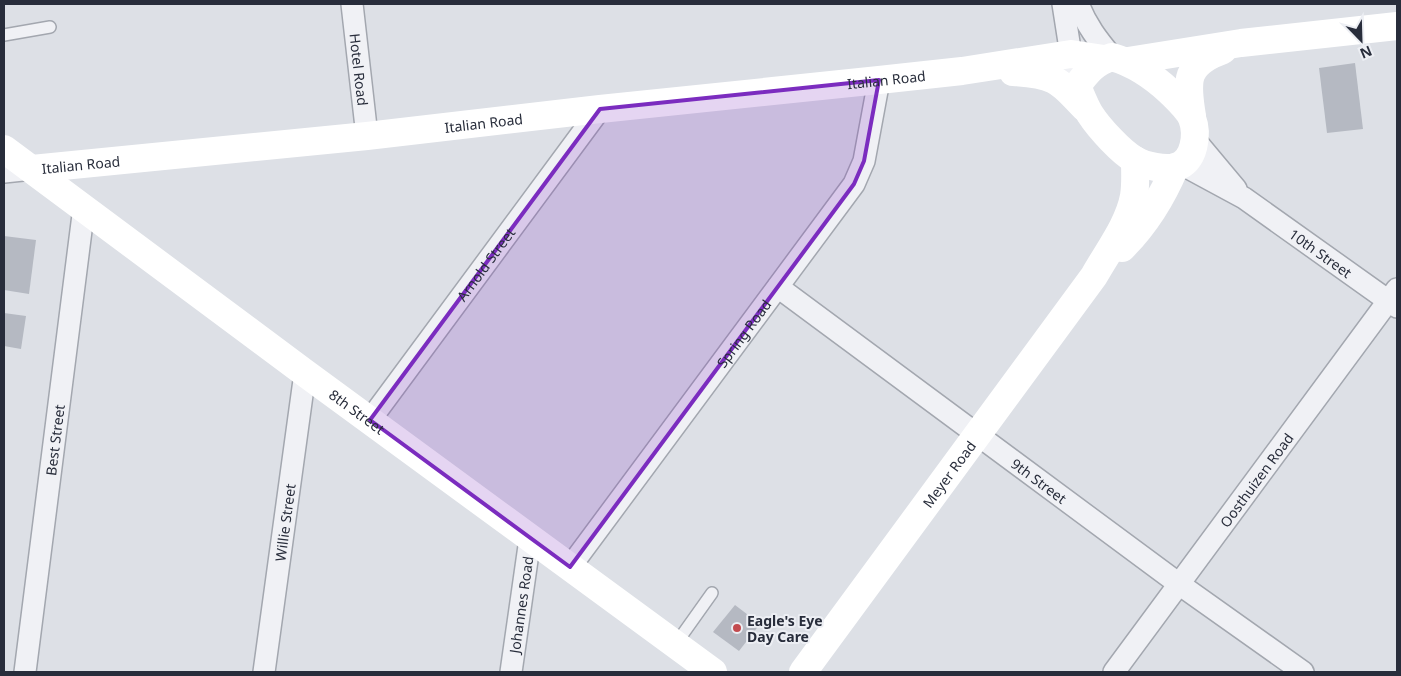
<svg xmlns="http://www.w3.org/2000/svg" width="1401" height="676" font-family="'Noto Sans',sans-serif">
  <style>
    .building { fill: #b5b9c2 }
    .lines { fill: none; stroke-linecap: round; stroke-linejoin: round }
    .lane-casing { stroke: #a3a7af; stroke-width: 14 }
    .street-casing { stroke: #a3a7af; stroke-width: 24 }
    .lane { stroke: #f0f1f5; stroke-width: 11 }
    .street { stroke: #f0f1f5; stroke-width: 21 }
    .secondary { stroke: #fff; stroke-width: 28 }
    .marked { fill: #7b2cbf; fill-opacity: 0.2; stroke: #7b2cbf; stroke-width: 4; stroke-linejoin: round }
    .poi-dot { fill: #c34b4f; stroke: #edeff4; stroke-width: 2 }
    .labels { text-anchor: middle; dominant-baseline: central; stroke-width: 4; stroke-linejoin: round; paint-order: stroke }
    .street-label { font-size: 14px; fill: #282d3b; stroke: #edeff4 }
    .poi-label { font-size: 14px; font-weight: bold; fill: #282d3b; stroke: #edeff4; text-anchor: start }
  </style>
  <rect width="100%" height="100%" fill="#dde0e6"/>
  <g class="building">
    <polygon points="1355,63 1363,129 1327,133 1319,68"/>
    <polygon points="4,236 36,240 29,294 4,290"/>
    <polygon points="4,313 26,316 21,349 4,346"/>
    <polygon points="735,605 760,624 739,651 713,632"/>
  </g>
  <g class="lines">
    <g class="lane-casing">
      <g id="lane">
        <polyline points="4,35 50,27"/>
        <polyline points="675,645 712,593"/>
      </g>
    </g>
    <g class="street-casing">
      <g id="street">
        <path id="s1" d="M352,4L367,136"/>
        <polyline points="1063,4 1073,68"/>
        <path d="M1078,4C1087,26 1097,39 1112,57"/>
        <polyline points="1195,140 1236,189"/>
        <path id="s2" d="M1181,164L1244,198L1397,307"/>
        <polyline points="4,172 32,169"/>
        <path id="s3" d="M778,287L1179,584L1303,672"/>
        <path id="s4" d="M370,420L600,109"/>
        <path id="s5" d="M570,567L854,184L864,161L879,80"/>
        <path id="s6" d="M25,672L84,207"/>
        <path id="s7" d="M264,672L305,373"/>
        <path id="s8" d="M511,672L530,539"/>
        <path id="s9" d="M1114,672L1397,289"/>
      </g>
    </g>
    <use href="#lane" class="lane"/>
    <use href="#street" class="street"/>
    <g class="secondary">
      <path d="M1112,57C1133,63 1154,77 1170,92C1177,99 1188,109 1192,118C1198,134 1195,161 1176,167C1165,170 1145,166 1135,160C1121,152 1099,128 1090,114C1085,106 1081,95 1077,86C1087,72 1095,62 1112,57Z"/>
      <polyline points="1128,61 1241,43 1397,26"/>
      <path d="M1013,72C1053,74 1058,79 1085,108"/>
      <path d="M1192,116C1186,80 1185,64 1223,50"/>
      <path id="s10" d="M4,149L305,373L713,672"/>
      <path id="s11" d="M32,169L367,136L600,109L879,80L962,71L1071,54L1104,59"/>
      <path d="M1122,248C1146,224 1162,198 1175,167"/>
      <path id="s12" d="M803,672L1094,276C1108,251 1129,224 1134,196C1136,184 1135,172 1135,160"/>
    </g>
  </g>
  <path class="marked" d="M879,80L864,161L854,184L570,567L370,420L600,109Z"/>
  <circle class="poi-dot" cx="737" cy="628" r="5"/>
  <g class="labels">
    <g class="street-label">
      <text stroke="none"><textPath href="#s1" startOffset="66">Hotel Road</textPath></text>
      <text stroke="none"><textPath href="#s11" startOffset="859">Italian Road</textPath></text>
      <text stroke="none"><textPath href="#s11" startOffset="454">Italian Road</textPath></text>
      <text stroke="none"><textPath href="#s11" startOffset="49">Italian Road</textPath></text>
      <text stroke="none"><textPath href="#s2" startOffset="166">10th Street</textPath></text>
      <text stroke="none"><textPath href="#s4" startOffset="194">Arnold Street</textPath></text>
      <text stroke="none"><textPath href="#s5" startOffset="291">Spring Road</textPath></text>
      <text stroke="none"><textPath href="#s10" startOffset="440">8th Street</textPath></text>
      <text stroke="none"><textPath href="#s6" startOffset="234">Best Street</textPath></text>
      <text stroke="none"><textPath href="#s12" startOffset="246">Meyer Road</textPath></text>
      <text stroke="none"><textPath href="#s3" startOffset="325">9th Street</textPath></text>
      <text stroke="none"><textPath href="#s9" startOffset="239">Oosthuizen Road</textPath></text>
      <text stroke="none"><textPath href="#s7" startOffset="151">Willie Street</textPath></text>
      <text stroke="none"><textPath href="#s8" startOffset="68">Johannes Road</textPath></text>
    </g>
    <g class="poi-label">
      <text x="747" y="620">Eagle's Eye<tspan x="747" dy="16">Day Care</tspan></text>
    </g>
  </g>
  <rect width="1401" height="676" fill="none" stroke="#282d3b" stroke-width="10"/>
  <g transform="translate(1361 40) rotate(157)" stroke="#edeff4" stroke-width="4" paint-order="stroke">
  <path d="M0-4L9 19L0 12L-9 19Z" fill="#282d3b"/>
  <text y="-8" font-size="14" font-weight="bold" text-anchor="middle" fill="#282d3b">N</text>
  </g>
</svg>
